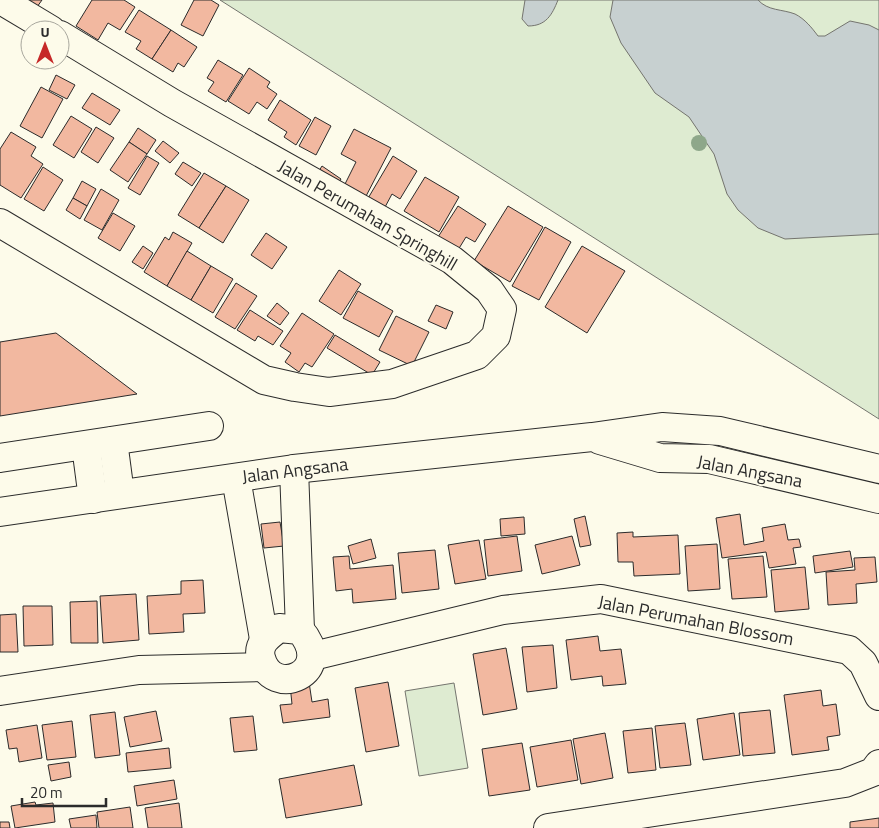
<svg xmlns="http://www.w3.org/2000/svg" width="879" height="828" font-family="'Titillium Web',sans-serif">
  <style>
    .green { fill: #deebd1; stroke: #74746e }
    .water { fill: #c7d0d0; stroke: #74746e }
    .building { fill: #f2b8a0; stroke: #2b2b2b }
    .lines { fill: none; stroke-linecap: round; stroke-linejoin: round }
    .minor-casing { stroke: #2b2b2b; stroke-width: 30 }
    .minor { stroke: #fdfbea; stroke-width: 28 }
    .tree { fill: #8ea78a }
    .labels { text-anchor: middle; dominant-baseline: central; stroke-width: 4; stroke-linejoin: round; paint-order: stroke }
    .street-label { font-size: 18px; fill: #2b2b2b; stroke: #fdfbea }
  </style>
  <rect width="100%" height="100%" fill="#fdfbea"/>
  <g class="green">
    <polygon points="220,0 879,0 879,419"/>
    <polygon points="454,683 468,768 419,776 405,691"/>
  </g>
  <g class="water">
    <path d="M525,0H558C552,15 546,26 528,26L522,19Z"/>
    <path d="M613,0H758C768,11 782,9 795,14C805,19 812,28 818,36H825L850,21L869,25L879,30V234L785,239L758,228L738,210L727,194L714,154L689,117L655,93L621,43L610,17Z"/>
  </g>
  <g class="building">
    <polygon points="25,0 42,0 37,7"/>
    <polygon points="92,0 124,0 135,7 120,30 108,23 98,40 76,26"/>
    <polygon points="194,0 211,0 219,5 203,36 181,25"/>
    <polygon points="139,10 171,30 152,59 136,49 141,41 125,32"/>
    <polygon points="171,30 197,47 184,67 178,63 173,72 152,59"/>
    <polygon points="218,60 243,75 226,102 208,91 214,82 207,78"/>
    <polygon points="249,68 270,82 267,87 277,94 267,109 257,102 249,114 228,101"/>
    <polygon points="56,75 75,85 67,99 49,90"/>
    <polygon points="41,87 63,99 42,138 20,126"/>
    <polygon points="92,93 120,110 110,125 82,108"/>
    <polygon points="280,100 311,120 296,145 284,137 287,132 268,120"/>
    <polygon points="71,116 92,129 74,158 53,145"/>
    <polygon points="315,117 331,126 316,155 299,146"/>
    <polygon points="96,127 114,138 98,163 81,152"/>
    <polygon points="138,128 156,140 147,154 129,142"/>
    <polygon points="354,129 391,148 364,200 343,188 356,162 341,154"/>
    <polygon points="11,132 36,147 31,156 43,164 21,198 0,185 0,149"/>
    <polygon points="163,141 179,153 170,163 155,151"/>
    <polygon points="129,142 147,154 128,182 110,170"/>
    <polygon points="147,156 159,163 140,195 128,188"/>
    <polygon points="393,156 417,171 400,199 392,194 384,209 367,200"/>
    <polygon points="183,162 201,173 192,186 175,174"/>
    <polygon points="322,166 341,179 336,187 317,174"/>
    <polygon points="43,167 63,180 44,211 24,199"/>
    <polygon points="204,173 226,186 199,228 178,215"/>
    <polygon points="425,177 459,197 439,232 404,211"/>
    <polygon points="82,181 96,189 87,206 73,198"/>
    <polygon points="226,186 249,200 223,243 199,228"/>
    <polygon points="101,189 119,200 102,230 84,220"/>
    <polygon points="73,198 87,206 80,219 66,210"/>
    <polygon points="458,206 486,224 475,242 466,237 458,250 438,237"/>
    <polygon points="508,206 543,227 510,282 474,261"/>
    <polygon points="113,213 135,226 120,251 98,238"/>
    <polygon points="545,227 571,242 539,300 512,286"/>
    <polygon points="173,232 192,243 167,286 144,272 165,237 169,240"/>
    <polygon points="266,233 287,247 272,269 251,255"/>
    <polygon points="143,246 153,253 143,269 132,262"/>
    <polygon points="582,246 625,271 587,333 545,307"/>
    <polygon points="187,251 211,266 191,300 167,286"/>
    <polygon points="211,266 233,279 213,313 191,300"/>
    <polygon points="339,270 361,284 341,315 319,301"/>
    <polygon points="236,283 257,296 235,329 215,317"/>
    <polygon points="358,291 393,311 379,337 343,318"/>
    <polygon points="277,303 289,313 280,325 267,316"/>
    <polygon points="436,305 453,312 446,329 428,321"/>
    <polygon points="250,310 283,331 273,345 258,336 255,341 237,330"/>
    <polygon points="302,313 334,334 312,367 305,363 299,372 285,362 291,353 280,346"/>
    <polygon points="396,316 429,332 412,366 379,350"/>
    <polygon points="56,333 137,394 0,416 0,342"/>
    <polygon points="335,335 380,362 372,375 327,348"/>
    <polygon points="740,514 744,545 764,541 762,528 785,524 788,540 799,539 801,547 793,548 796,564 769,568 766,552 722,558 716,518"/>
    <polygon points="585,516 591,545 580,547 574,519"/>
    <polygon points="524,517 525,534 501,536 500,519"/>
    <polygon points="280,522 284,546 264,548 261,524"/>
    <polygon points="633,532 633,537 678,535 680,574 634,576 633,562 618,562 617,533"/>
    <polygon points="517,536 522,571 488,576 484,540"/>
    <polygon points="572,536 580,565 542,574 535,545"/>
    <polygon points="371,539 376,558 353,564 348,546"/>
    <polygon points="479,540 486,579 455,584 448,545"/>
    <polygon points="717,544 720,589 688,591 685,546"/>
    <polygon points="435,550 439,589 402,593 398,553"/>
    <polygon points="850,551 853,567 815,573 813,556"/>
    <polygon points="349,556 350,569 393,565 396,599 353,603 352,589 336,591 333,557"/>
    <polygon points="763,556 767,597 732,599 728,559"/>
    <polygon points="875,557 877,582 856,584 857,603 828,605 826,572 855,570 854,558"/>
    <polygon points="805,567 809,609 775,612 771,570"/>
    <polygon points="203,580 205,613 183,614 184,632 149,634 147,596 181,594 181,581"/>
    <polygon points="136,594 139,640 103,643 100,596"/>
    <polygon points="97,601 98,643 71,643 70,602"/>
    <polygon points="23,606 52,606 53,645 24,646"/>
    <polygon points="16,614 18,652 0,652 0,615"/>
    <polygon points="598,636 600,651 621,649 626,684 603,686 602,676 571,680 566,640"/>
    <polygon points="553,645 557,688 527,692 522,647"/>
    <polygon points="506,648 517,709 483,715 473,654"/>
    <polygon points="309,682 312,702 328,699 330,717 283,723 280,705 292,704 290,685"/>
    <polygon points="388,682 399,746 366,752 355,688"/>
    <polygon points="821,690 823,706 836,704 840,735 827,737 829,750 792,755 784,695"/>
    <polygon points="770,710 775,753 743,756 739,713"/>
    <polygon points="156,711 162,741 130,747 124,717"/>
    <polygon points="115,712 120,755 95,758 90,715"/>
    <polygon points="734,713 740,755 703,760 697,719"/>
    <polygon points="253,716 257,750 234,752 230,718"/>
    <polygon points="72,721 76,757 47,760 42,725"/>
    <polygon points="685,723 691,765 660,768 655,726"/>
    <polygon points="37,725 42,758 19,762 17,748 9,749 6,730"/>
    <polygon points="652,728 656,770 628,773 623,731"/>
    <polygon points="605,733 613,778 581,784 573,739"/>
    <polygon points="571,740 578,780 537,787 530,747"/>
    <polygon points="522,743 530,790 489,796 482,749"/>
    <polygon points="169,748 171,768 128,772 126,753"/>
    <polygon points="69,762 71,777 51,781 48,765"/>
    <polygon points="354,765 362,805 286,818 279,779"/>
    <polygon points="174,780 177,799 137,806 134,786"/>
    <polygon points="35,802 36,805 53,803 55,822 15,828 11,806"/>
    <polygon points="179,803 182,828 148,828 145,808"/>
    <polygon points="130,807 133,828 99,828 97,812"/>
    <polygon points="96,815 97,828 71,828 69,819"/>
    <polygon points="879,818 879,828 850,828 850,822"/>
    <polygon points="0,822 9,822 10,828 0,828"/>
  </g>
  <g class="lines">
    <g class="minor-casing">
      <g id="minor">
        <polyline points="1,0 51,30"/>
        <polyline points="0,223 264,380 295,387 329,392 392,384 477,355 496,336 502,309 489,290 452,260 172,103 60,35"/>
        <polyline points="600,440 660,458 709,459 879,499"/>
        <polyline points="113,441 120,494"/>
        <polyline points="86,446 93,499"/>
        <polyline points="0,458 209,426"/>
        <polyline points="294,469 300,630"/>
        <polyline points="236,478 264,639"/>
        <polyline points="0,512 294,469 592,437 662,427 720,431 879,469"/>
        <path d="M279,628L300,630C337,673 272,700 261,658C257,644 268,636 279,628Z"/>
        <polyline points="313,656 503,610 601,599 849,650 863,663 879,696"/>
        <polyline points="0,691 139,670 264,667"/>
        <polyline points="548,828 845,783 873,772 879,764"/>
      </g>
    </g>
    <use href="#minor" class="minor"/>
  </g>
  <circle class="tree" cx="699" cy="143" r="8"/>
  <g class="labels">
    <g class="street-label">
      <text transform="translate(368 215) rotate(30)">Jalan Perumahan Springhill</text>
      <text transform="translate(295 470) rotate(-7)">Jalan Angsana</text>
      <text transform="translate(750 471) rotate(11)">Jalan Angsana</text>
      <text transform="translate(696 620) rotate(11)">Jalan Perumahan Blossom</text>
    </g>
  </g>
  <g transform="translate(45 45)"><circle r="24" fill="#fdfbea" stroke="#a9a89e"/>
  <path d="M0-4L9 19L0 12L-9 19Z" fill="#c62828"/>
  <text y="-8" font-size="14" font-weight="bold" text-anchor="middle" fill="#2b2b2b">U</text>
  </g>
  <path d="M22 798v8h84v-8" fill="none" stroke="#2b2b2b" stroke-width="2.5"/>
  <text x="30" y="798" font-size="15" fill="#2b2b2b" stroke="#fdfbea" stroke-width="4" paint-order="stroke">20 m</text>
</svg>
